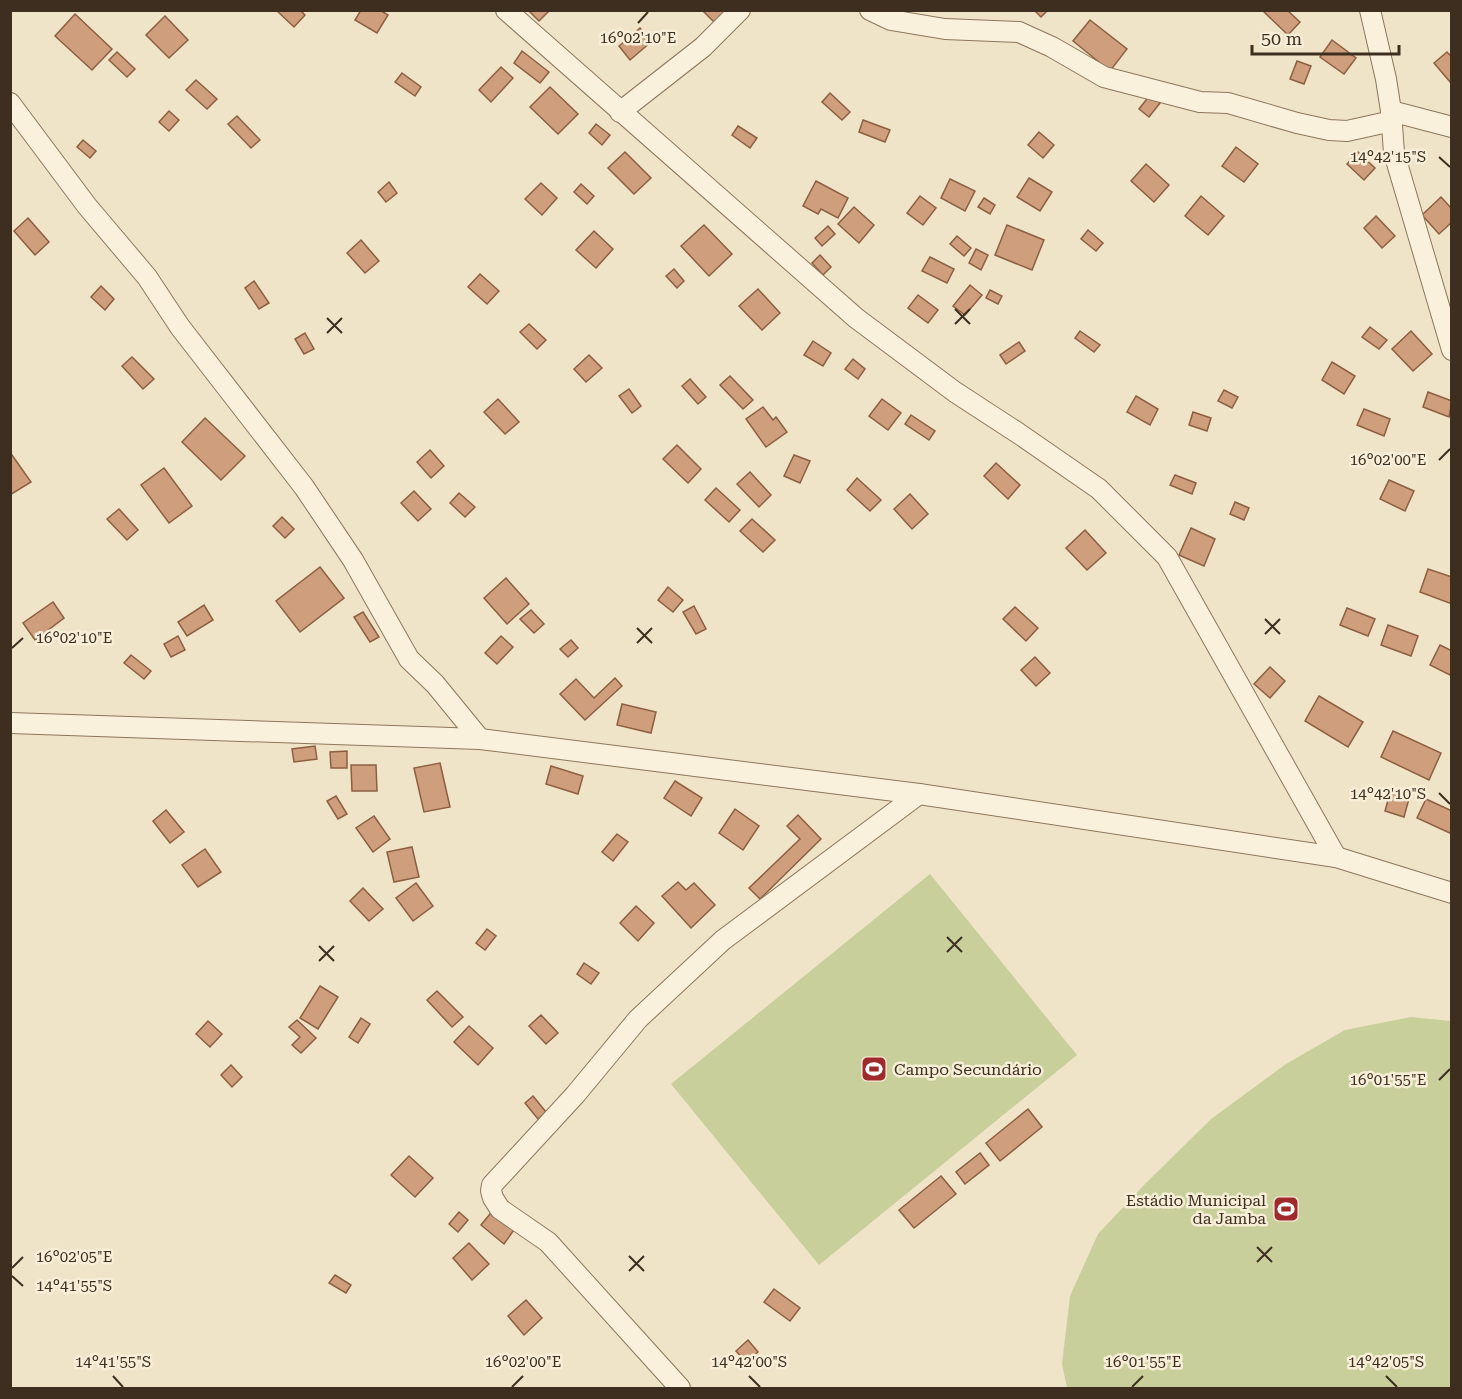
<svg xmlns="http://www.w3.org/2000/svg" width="1462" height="1399" font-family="'Roboto Serif',serif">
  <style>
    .green { fill: #c9cf9b }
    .building { fill: #cf9f7d; stroke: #8d5f41; stroke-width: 1.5 }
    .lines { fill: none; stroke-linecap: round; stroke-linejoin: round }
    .minor-casing { stroke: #8d765c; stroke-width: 22 }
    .minor { stroke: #faf1dc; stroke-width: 20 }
    .ticks { fill: none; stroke: #3d2e20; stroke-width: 2 }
    .labels { text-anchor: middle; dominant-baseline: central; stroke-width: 5; stroke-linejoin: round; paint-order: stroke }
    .poi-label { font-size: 16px; fill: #3d2e20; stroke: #f7eed8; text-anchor: start }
    .ticks-label { font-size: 15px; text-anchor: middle; fill: #3d2e20; stroke: #f7eed8; stroke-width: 5; stroke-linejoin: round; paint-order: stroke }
  </style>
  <rect width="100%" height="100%" fill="#f0e4c8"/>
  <g class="green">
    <polygon points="930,874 1077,1055 819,1265 671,1084"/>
    <polygon points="1411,1017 1451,1021 1451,1388 1067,1388 1062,1364 1070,1296 1098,1234 1144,1185 1211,1119 1286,1064 1345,1030"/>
  </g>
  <g class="building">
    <polygon points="276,10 300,10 305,15 294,27"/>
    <polygon points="361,10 380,10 388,15 377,33 355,20"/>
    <polygon points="528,10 550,10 539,21"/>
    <polygon points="702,10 726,10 715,23"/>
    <polygon points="1034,10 1048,10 1041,17"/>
    <polygon points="1262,10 1287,10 1300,22 1288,35"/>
    <polygon points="75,14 112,49 92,70 55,36"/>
    <polygon points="165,16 188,40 169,58 146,35"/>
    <polygon points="1090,20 1127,49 1110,71 1073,41"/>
    <polygon points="640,28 651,42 630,60 619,46"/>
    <polygon points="1332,40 1356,58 1344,74 1320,57"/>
    <polygon points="522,51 549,72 540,83 514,63"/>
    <polygon points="117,52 135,69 127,77 109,60"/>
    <polygon points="1447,52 1452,57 1451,83 1434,63"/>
    <polygon points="1297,61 1311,66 1304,84 1290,79"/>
    <polygon points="501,67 513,78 491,102 479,90"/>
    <polygon points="402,73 421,87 415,96 395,82"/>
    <polygon points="196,80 217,99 207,109 186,90"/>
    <polygon points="550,87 578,114 558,134 530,107"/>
    <polygon points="830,93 850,112 842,120 822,102"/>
    <polygon points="1150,95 1160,103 1149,117 1139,109"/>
    <polygon points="169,111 179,120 169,131 159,122"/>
    <polygon points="237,116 260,140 251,148 228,124"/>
    <polygon points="863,120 890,130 885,142 859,132"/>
    <polygon points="596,124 610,135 602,145 589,133"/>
    <polygon points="738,126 757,138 750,148 732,135"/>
    <polygon points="1039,132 1054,145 1043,158 1028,145"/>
    <polygon points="83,140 96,151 90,158 77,147"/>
    <polygon points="1236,147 1258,164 1244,182 1222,166"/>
    <polygon points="625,152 651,178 634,194 608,168"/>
    <polygon points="1358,152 1375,168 1364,180 1347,164"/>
    <polygon points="1146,164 1169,185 1154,202 1131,181"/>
    <polygon points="1029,178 1052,192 1040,211 1017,197"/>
    <polygon points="950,179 975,191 965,211 941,198"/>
    <polygon points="816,181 848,198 838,218 821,209 818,214 803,206"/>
    <polygon points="389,182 397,193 386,202 378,192"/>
    <polygon points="541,183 557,198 542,215 525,199"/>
    <polygon points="581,184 594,196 587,204 574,192"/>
    <polygon points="920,196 936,208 923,225 907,213"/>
    <polygon points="1201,196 1224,216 1208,235 1185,216"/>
    <polygon points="1441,197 1452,209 1452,222 1439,234 1422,215"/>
    <polygon points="984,198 995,205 990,214 978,207"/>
    <polygon points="854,207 874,225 859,243 838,224"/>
    <polygon points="1376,216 1395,236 1382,248 1364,228"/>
    <polygon points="28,218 49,242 35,255 14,231"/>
    <polygon points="704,225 732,254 709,276 681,246"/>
    <polygon points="1007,225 1044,240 1032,270 995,255"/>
    <polygon points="828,226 835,234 822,246 815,238"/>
    <polygon points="1088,230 1103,243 1096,251 1081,239"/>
    <polygon points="594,231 613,249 596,268 576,250"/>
    <polygon points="957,236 971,248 964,256 950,244"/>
    <polygon points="361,240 379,261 365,273 347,253"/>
    <polygon points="976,249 988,255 981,270 969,263"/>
    <polygon points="820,255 831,267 823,275 812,263"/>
    <polygon points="930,257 954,269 947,283 922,271"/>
    <polygon points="674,269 684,281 677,288 666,276"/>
    <polygon points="480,274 499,291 487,304 468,287"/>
    <polygon points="254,281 269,303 259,309 245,288"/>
    <polygon points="970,285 982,295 965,315 953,306"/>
    <polygon points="101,286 114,299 105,310 91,297"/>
    <polygon points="758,289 780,313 762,330 739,306"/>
    <polygon points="990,290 1002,296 998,304 986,298"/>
    <polygon points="918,295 938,310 928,323 908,308"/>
    <polygon points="529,324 546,340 537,349 520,332"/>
    <polygon points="1370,327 1387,340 1379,349 1362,337"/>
    <polygon points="1080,331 1100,345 1094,352 1075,338"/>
    <polygon points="1411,331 1432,354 1413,371 1392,349"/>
    <polygon points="305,333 314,349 304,354 295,339"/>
    <polygon points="813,341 831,353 823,366 804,355"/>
    <polygon points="1019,342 1025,351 1006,364 1000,355"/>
    <polygon points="589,355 602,368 586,382 574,369"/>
    <polygon points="132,357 154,379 143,389 122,366"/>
    <polygon points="853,359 865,369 858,379 845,369"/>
    <polygon points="1332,362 1355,376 1344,394 1322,380"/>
    <polygon points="730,376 753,400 743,409 720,385"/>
    <polygon points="690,379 706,397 698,404 682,386"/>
    <polygon points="629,389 641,406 632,413 619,396"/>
    <polygon points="1224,390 1238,397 1232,408 1218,401"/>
    <polygon points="1428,392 1452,401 1449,417 1423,407"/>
    <polygon points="1136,396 1158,409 1150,425 1127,412"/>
    <polygon points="498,399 519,422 505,434 484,412"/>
    <polygon points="882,399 901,413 888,430 869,416"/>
    <polygon points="763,407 773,420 776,417 787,432 766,447 746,419"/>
    <polygon points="1364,409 1390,419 1384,436 1357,425"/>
    <polygon points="1193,412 1211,418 1207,431 1189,425"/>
    <polygon points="911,415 935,431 929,440 905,424"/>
    <polygon points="205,418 245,456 221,480 182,442"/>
    <polygon points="677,445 701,469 688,483 663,459"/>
    <polygon points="430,450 444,466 431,478 417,462"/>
    <polygon points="12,455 31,482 10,495 10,456"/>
    <polygon points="794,455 810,461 800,483 784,476"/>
    <polygon points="996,463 1020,485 1008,499 984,476"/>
    <polygon points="164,468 192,506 169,523 141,485"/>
    <polygon points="750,472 771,495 759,507 737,484"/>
    <polygon points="1175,475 1196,483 1192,494 1170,485"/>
    <polygon points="857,478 881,500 870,511 847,490"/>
    <polygon points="1389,480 1414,491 1405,511 1380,499"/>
    <polygon points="716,488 740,510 729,522 705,500"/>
    <polygon points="414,491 431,509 418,521 401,503"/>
    <polygon points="459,493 475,507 465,517 450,503"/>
    <polygon points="910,494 928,514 912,529 894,509"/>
    <polygon points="1235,502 1249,508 1244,520 1230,514"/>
    <polygon points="119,509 138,530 127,540 107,519"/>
    <polygon points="282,517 294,529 285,538 273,526"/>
    <polygon points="752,519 775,540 763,552 740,531"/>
    <polygon points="1191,528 1215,539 1204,566 1179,555"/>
    <polygon points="1085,530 1106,553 1087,570 1066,548"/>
    <polygon points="320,567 344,598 300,632 276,601"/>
    <polygon points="1428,569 1452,577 1452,604 1420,592"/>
    <polygon points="506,578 529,604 507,624 484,598"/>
    <polygon points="668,587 683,600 673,612 658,600"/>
    <polygon points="53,602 64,618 35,640 23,623"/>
    <polygon points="204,605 213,620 187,636 178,622"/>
    <polygon points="694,606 706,629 696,634 683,612"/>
    <polygon points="1015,607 1038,628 1026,641 1003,619"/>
    <polygon points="1347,608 1375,619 1368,636 1340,625"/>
    <polygon points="531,610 544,624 534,633 520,619"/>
    <polygon points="363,612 379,637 370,642 354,617"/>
    <polygon points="1388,625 1418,636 1411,656 1381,645"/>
    <polygon points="178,636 185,650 171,657 164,644"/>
    <polygon points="501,636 513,647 497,664 485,653"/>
    <polygon points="571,640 578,648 568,657 560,649"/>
    <polygon points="1440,645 1452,651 1452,676 1430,665"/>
    <polygon points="131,655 151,671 144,679 124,663"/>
    <polygon points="1035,657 1050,673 1036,686 1021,670"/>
    <polygon points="1270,667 1285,681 1270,698 1254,684"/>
    <polygon points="615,678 622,686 585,720 560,694 576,679 594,698"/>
    <polygon points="1319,696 1363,722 1348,747 1305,721"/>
    <polygon points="622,704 656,712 651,733 617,725"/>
    <polygon points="1393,731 1441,753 1429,780 1381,757"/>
    <polygon points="315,746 317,759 294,762 292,749"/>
    <polygon points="347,751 347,768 331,768 330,752"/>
    <polygon points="440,763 450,807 424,812 414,768"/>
    <polygon points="351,765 376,765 377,791 352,791"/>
    <polygon points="551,766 583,776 578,794 546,784"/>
    <polygon points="675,781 702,798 691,816 664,798"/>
    <polygon points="1391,789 1410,795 1404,817 1385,811"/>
    <polygon points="336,796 347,814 338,819 327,801"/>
    <polygon points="1426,799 1452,811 1452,834 1417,818"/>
    <polygon points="735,809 759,826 743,850 719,833"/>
    <polygon points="166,810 184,832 170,843 153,821"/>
    <polygon points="798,815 821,839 760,899 749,888 800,839 787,826"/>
    <polygon points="374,816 390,839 373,852 356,828"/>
    <polygon points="617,834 628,842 613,861 602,852"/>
    <polygon points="412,847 419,877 394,882 387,852"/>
    <polygon points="205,849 221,872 198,887 182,865"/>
    <polygon points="678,882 686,890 694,883 715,905 691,928 662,896"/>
    <polygon points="416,883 433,906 413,921 396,898"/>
    <polygon points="363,888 383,909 369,921 350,901"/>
    <polygon points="636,906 654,923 638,941 620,923"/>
    <polygon points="487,929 496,936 485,950 476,943"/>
    <polygon points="584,963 599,973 591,984 577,974"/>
    <polygon points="320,986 338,997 318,1029 300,1018"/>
    <polygon points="437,991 463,1017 452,1027 427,1000"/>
    <polygon points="541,1015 558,1033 546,1044 529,1026"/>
    <polygon points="361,1018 370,1024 358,1043 349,1037"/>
    <polygon points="297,1020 316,1038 301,1053 292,1045 300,1037 289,1027"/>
    <polygon points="208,1021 222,1034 210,1047 196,1034"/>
    <polygon points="469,1026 493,1048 478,1065 454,1042"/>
    <polygon points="231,1065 242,1077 232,1087 221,1075"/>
    <polygon points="533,1096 546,1112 538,1119 525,1103"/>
    <polygon points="1028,1109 1042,1127 1000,1161 986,1143"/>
    <polygon points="980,1153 989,1165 965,1184 956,1172"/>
    <polygon points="409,1156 433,1178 415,1197 391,1175"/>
    <polygon points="941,1176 956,1194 914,1228 899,1210"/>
    <polygon points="494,1209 516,1227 504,1244 481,1225"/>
    <polygon points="459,1212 468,1220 458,1232 449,1224"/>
    <polygon points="469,1243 489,1264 472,1280 453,1258"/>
    <polygon points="335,1275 351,1285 346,1293 329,1283"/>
    <polygon points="774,1289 800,1308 790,1321 764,1302"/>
    <polygon points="526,1300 542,1318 524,1335 508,1316"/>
    <polygon points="748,1340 758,1352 746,1362 736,1351"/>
  </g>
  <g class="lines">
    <g class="minor-casing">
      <g id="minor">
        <polyline points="506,10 856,318 955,392 1018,433 1099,489 1167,557 1336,857"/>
        <polyline points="870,10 891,20 945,29 1019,32 1052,47 1104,77 1200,102 1228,103 1297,123 1329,130 1347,131 1392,121"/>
        <polyline points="1370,10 1386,79 1391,111 1394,153 1452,350"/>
        <polyline points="10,103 87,206 147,277 180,327 304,487 353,560 409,659 435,684 480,739"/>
        <polyline points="1391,111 1452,127"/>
        <polyline points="620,112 703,47 740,10"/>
        <polyline points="10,723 480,739 919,794 1336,857 1452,893"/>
        <polyline points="680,1388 548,1242 500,1209 493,1198 491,1191 492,1185 575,1095 638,1019 723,940 919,794"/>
      </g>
    </g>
    <use href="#minor" class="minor"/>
  </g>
  <path class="ticks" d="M638,23L648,12M1439,157L1450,167M955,309L970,324M327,318L342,333M955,324L970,309M327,333L342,318M1439,460L1450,449M1265,619L1280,634M637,628L652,643M1265,634L1280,619M637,643L652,628M12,648L23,638M1439,793L1450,804M947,937L962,952M319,946L334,961M947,952L962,937M319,961L334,946M1439,1080L1450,1069M1257,1247L1272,1262M629,1256L644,1271M1257,1262L1272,1247M12,1268L23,1257M629,1271L644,1256M12,1276L23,1286M113,1376L123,1387M749,1376L760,1387M1386,1376L1397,1387M512,1387L523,1376M1132,1387L1143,1376"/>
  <defs>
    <g id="stadium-square" transform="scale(1.35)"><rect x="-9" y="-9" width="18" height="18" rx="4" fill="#9e2a2b" stroke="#f7eed8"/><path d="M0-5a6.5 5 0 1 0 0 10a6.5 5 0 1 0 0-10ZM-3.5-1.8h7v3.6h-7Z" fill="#fff"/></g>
  </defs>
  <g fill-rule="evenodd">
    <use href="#stadium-square" x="874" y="1069"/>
    <use href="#stadium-square" x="1286" y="1209"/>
  </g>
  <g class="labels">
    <g class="poi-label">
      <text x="894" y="1069">Campo Secundário</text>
      <text x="1266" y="1200" text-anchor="end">Estádio Municipal<tspan x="1266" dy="18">da Jamba</tspan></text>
    </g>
  </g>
  <g class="ticks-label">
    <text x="638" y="43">16°02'10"E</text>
    <text x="1388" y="162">14°42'15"S</text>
    <text x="1388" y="465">16°02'00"E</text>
    <text x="74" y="643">16°02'10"E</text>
    <text x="1388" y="799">14°42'10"S</text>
    <text x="1388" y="1085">16°01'55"E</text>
    <text x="74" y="1262">16°02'05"E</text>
    <text x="74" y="1291">14°41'55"S</text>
    <text x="113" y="1367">14°41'55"S</text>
    <text x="523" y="1367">16°02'00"E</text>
    <text x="749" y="1367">14°42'00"S</text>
    <text x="1143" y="1367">16°01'55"E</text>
    <text x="1386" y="1367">14°42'05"S</text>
  </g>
  <rect width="1462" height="1399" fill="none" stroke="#3d2e20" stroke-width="24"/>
  <path d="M1252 45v9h147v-9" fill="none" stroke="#3d2e20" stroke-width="3"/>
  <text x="1261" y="45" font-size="18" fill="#3d2e20" stroke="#f7eed8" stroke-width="4.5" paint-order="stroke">50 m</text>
</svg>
